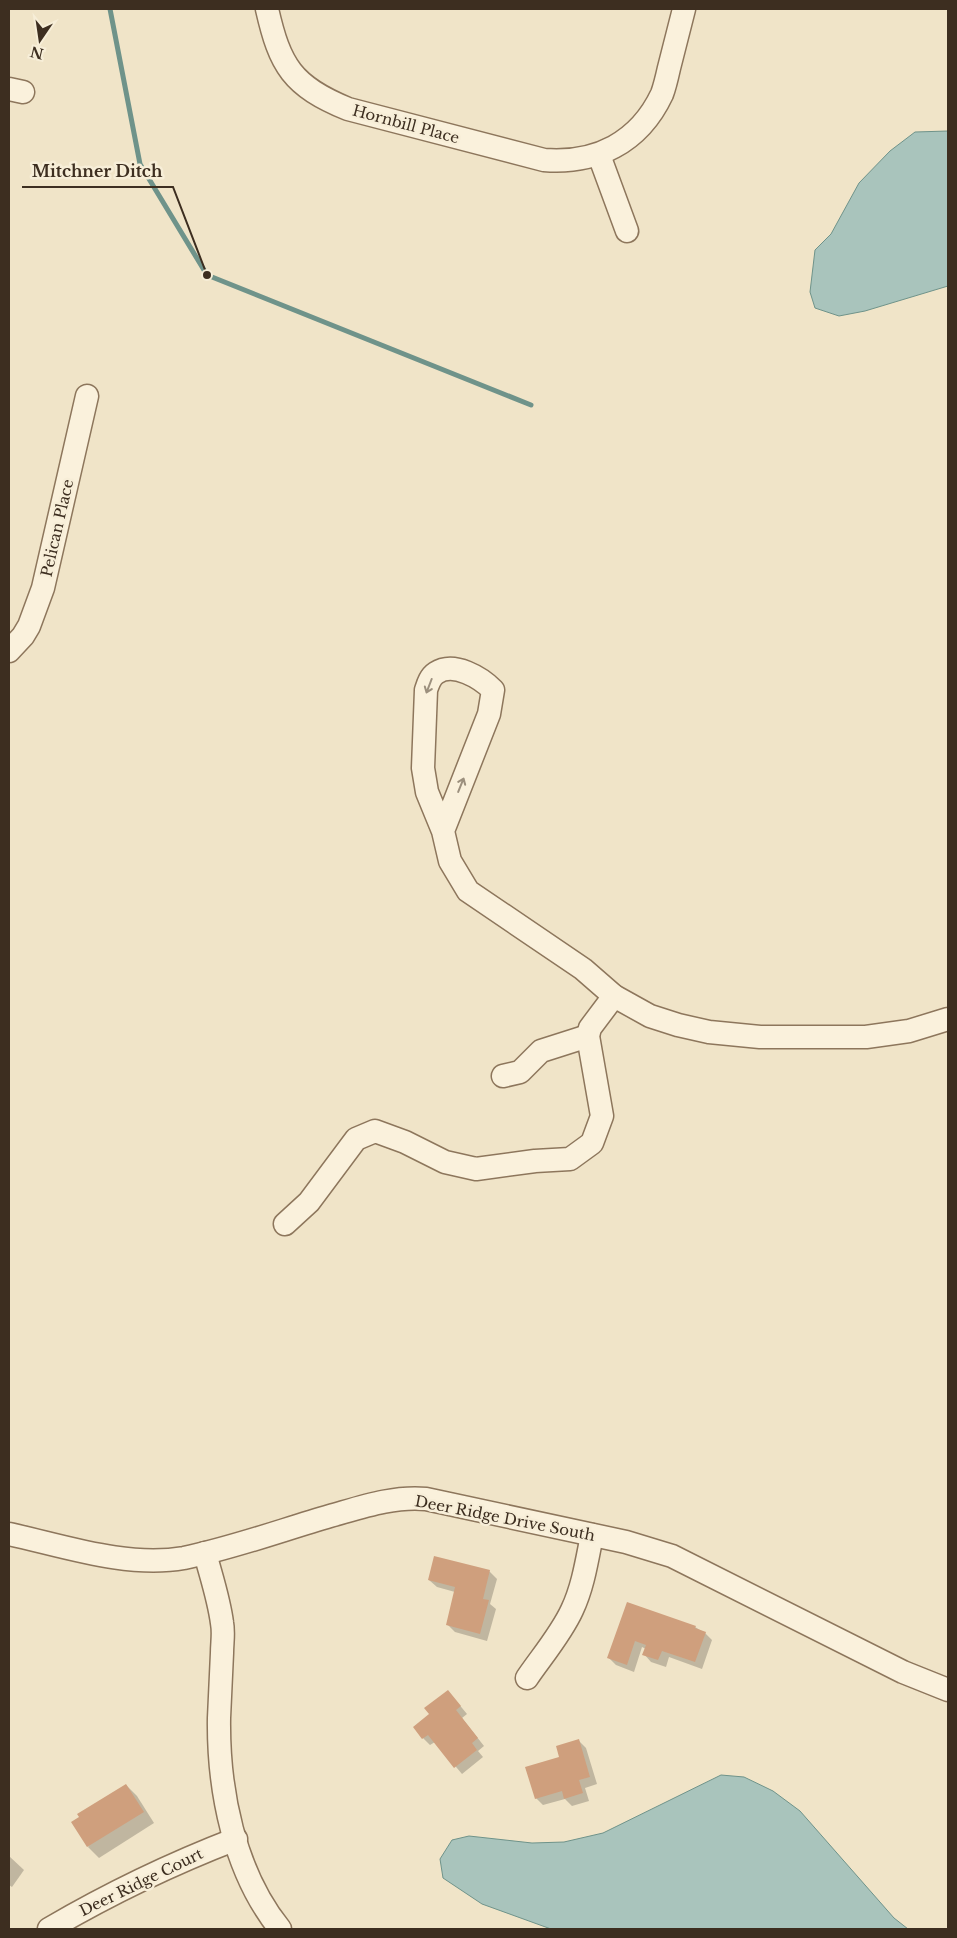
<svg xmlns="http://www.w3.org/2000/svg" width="957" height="1938" font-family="'Libre Baskerville',serif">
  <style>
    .water { fill: #a9c4bc; stroke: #6f938a }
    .shadow { fill: #0003 }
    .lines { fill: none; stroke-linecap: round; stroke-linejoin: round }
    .stream { stroke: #6f938a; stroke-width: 5 }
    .building { fill: #cf9f7d }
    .minor-casing { stroke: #8d765c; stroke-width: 25 }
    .minor { stroke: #faf1dc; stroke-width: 22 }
    .oneway { stroke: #9c907e }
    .labels { text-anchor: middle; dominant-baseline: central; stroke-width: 5; stroke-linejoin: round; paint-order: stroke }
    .street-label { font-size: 15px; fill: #3d2e20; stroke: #f7eed8 }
    .leader { fill: none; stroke: #3d2e20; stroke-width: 2 }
    .callout-dot { fill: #3d2e20; stroke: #f7eed8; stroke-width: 2 }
    .callout-label { font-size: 16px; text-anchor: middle; font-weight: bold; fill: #3d2e20; stroke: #f7eed8; stroke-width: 5; stroke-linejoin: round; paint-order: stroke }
  </style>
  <rect width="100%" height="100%" fill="#f0e4c8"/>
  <g class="water">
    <polygon points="948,131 948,286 865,311 839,316 815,308 810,292 815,250 831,234 859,183 890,151 915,132"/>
    <polygon points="721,1775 744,1777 773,1791 800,1811 894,1918 908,1929 551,1929 482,1904 443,1878 440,1859 452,1840 469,1836 532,1843 564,1842 603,1833"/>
  </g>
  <g class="shadow">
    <polygon points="489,1571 497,1579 490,1604 496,1609 487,1641 455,1632 448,1625 455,1592 437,1587 429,1580"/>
    <polygon points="628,1603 695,1627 705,1633 712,1640 702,1669 669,1657 666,1667 651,1662 644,1654 646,1649 642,1647 634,1672 616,1665 609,1658"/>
    <polygon points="448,1691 467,1714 462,1718 484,1746 478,1751 483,1757 462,1774 435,1742 430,1745 423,1738 430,1714"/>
    <polygon points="578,1740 586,1748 597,1784 585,1788 589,1801 572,1806 565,1799 543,1805 536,1798 561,1758"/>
    <polygon points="126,1785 137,1796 154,1823 99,1858 88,1847"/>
    <polygon points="9,1856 24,1870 12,1887 9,1885"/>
  </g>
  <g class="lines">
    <polyline class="stream" points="110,9 140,164 207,275 531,405"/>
  </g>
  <g class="building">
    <polygon points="434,1556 490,1570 483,1599 489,1600 480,1634 446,1625 455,1587 428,1580"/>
    <polygon points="627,1602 696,1626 695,1628 706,1632 695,1662 662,1651 658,1660 642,1655 646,1645 635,1641 627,1665 607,1658"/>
    <polygon points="448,1690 461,1706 456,1710 478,1738 472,1743 477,1750 454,1768 428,1735 422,1739 413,1727 429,1714 424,1708"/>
    <polygon points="579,1739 590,1777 579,1780 583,1793 564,1799 562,1791 535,1799 525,1767 559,1757 556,1746"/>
    <polygon points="126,1784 144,1812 87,1847 71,1822 79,1817 77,1814"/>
  </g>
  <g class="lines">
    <g class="minor-casing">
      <g id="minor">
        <path d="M267,9C280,66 292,86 348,109L544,160C596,164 639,143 662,94C665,86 667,77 669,68C674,49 679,29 684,9"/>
        <polyline points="9,89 23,92"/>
        <polyline points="599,155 627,231"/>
        <polyline points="9,651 23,636 29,626 43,588 87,396"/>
        <path d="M443,831L489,714L493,690C481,678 454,661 436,673C430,677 428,684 426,690L423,768L427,792L443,831L450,861L468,891L583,969L614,996L650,1016L678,1025L709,1032L760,1037H866L909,1031L948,1019"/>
        <polyline points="503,1076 520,1072 541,1051 588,1036"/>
        <polyline points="285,1224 309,1202 356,1139 375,1131 405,1142 445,1162 476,1169 535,1161 570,1159 592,1143 602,1116 588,1036 590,1028 614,996"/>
        <path d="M9,1534C64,1546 127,1568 184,1558C233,1548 282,1530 330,1516C362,1507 393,1496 426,1499L626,1542L672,1556L903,1672L948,1690"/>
        <path d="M205,1553C211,1576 219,1599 222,1623C224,1633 222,1643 222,1653C221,1675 220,1696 219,1718C218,1790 234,1872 280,1929"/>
        <path d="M527,1678C542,1656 561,1634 572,1610C583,1587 587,1560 592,1535"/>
        <path d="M49,1929C109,1894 171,1864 236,1839"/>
      </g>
    </g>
    <use href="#minor" class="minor"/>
  </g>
  <defs><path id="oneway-shaft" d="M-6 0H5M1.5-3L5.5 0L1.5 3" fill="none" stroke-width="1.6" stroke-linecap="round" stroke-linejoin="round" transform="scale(1.25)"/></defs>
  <g class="oneway">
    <use href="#oneway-shaft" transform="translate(429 686) rotate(111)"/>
    <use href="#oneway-shaft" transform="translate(461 785) rotate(-68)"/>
  </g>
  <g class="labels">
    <g class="street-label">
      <text transform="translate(406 124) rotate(15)">Hornbill Place</text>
      <text transform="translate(57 528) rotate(-77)">Pelican Place</text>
      <text transform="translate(505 1518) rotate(11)">Deer Ridge Drive South</text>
      <text transform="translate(141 1882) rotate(-26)">Deer Ridge Court</text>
    </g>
  </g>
  <path class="leader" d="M207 275L173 187H22"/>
  <circle class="callout-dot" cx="207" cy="275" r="5"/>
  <g class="callout-label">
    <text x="97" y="177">Mitchner Ditch</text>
  </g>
  <rect width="957" height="1938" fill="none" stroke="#3d2e20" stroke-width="20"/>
  <g transform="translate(40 40) rotate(193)" stroke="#f7eed8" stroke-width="4" paint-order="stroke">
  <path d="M0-4L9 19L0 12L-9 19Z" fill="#3d2e20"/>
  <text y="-8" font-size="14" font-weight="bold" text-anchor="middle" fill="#3d2e20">N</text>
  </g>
</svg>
